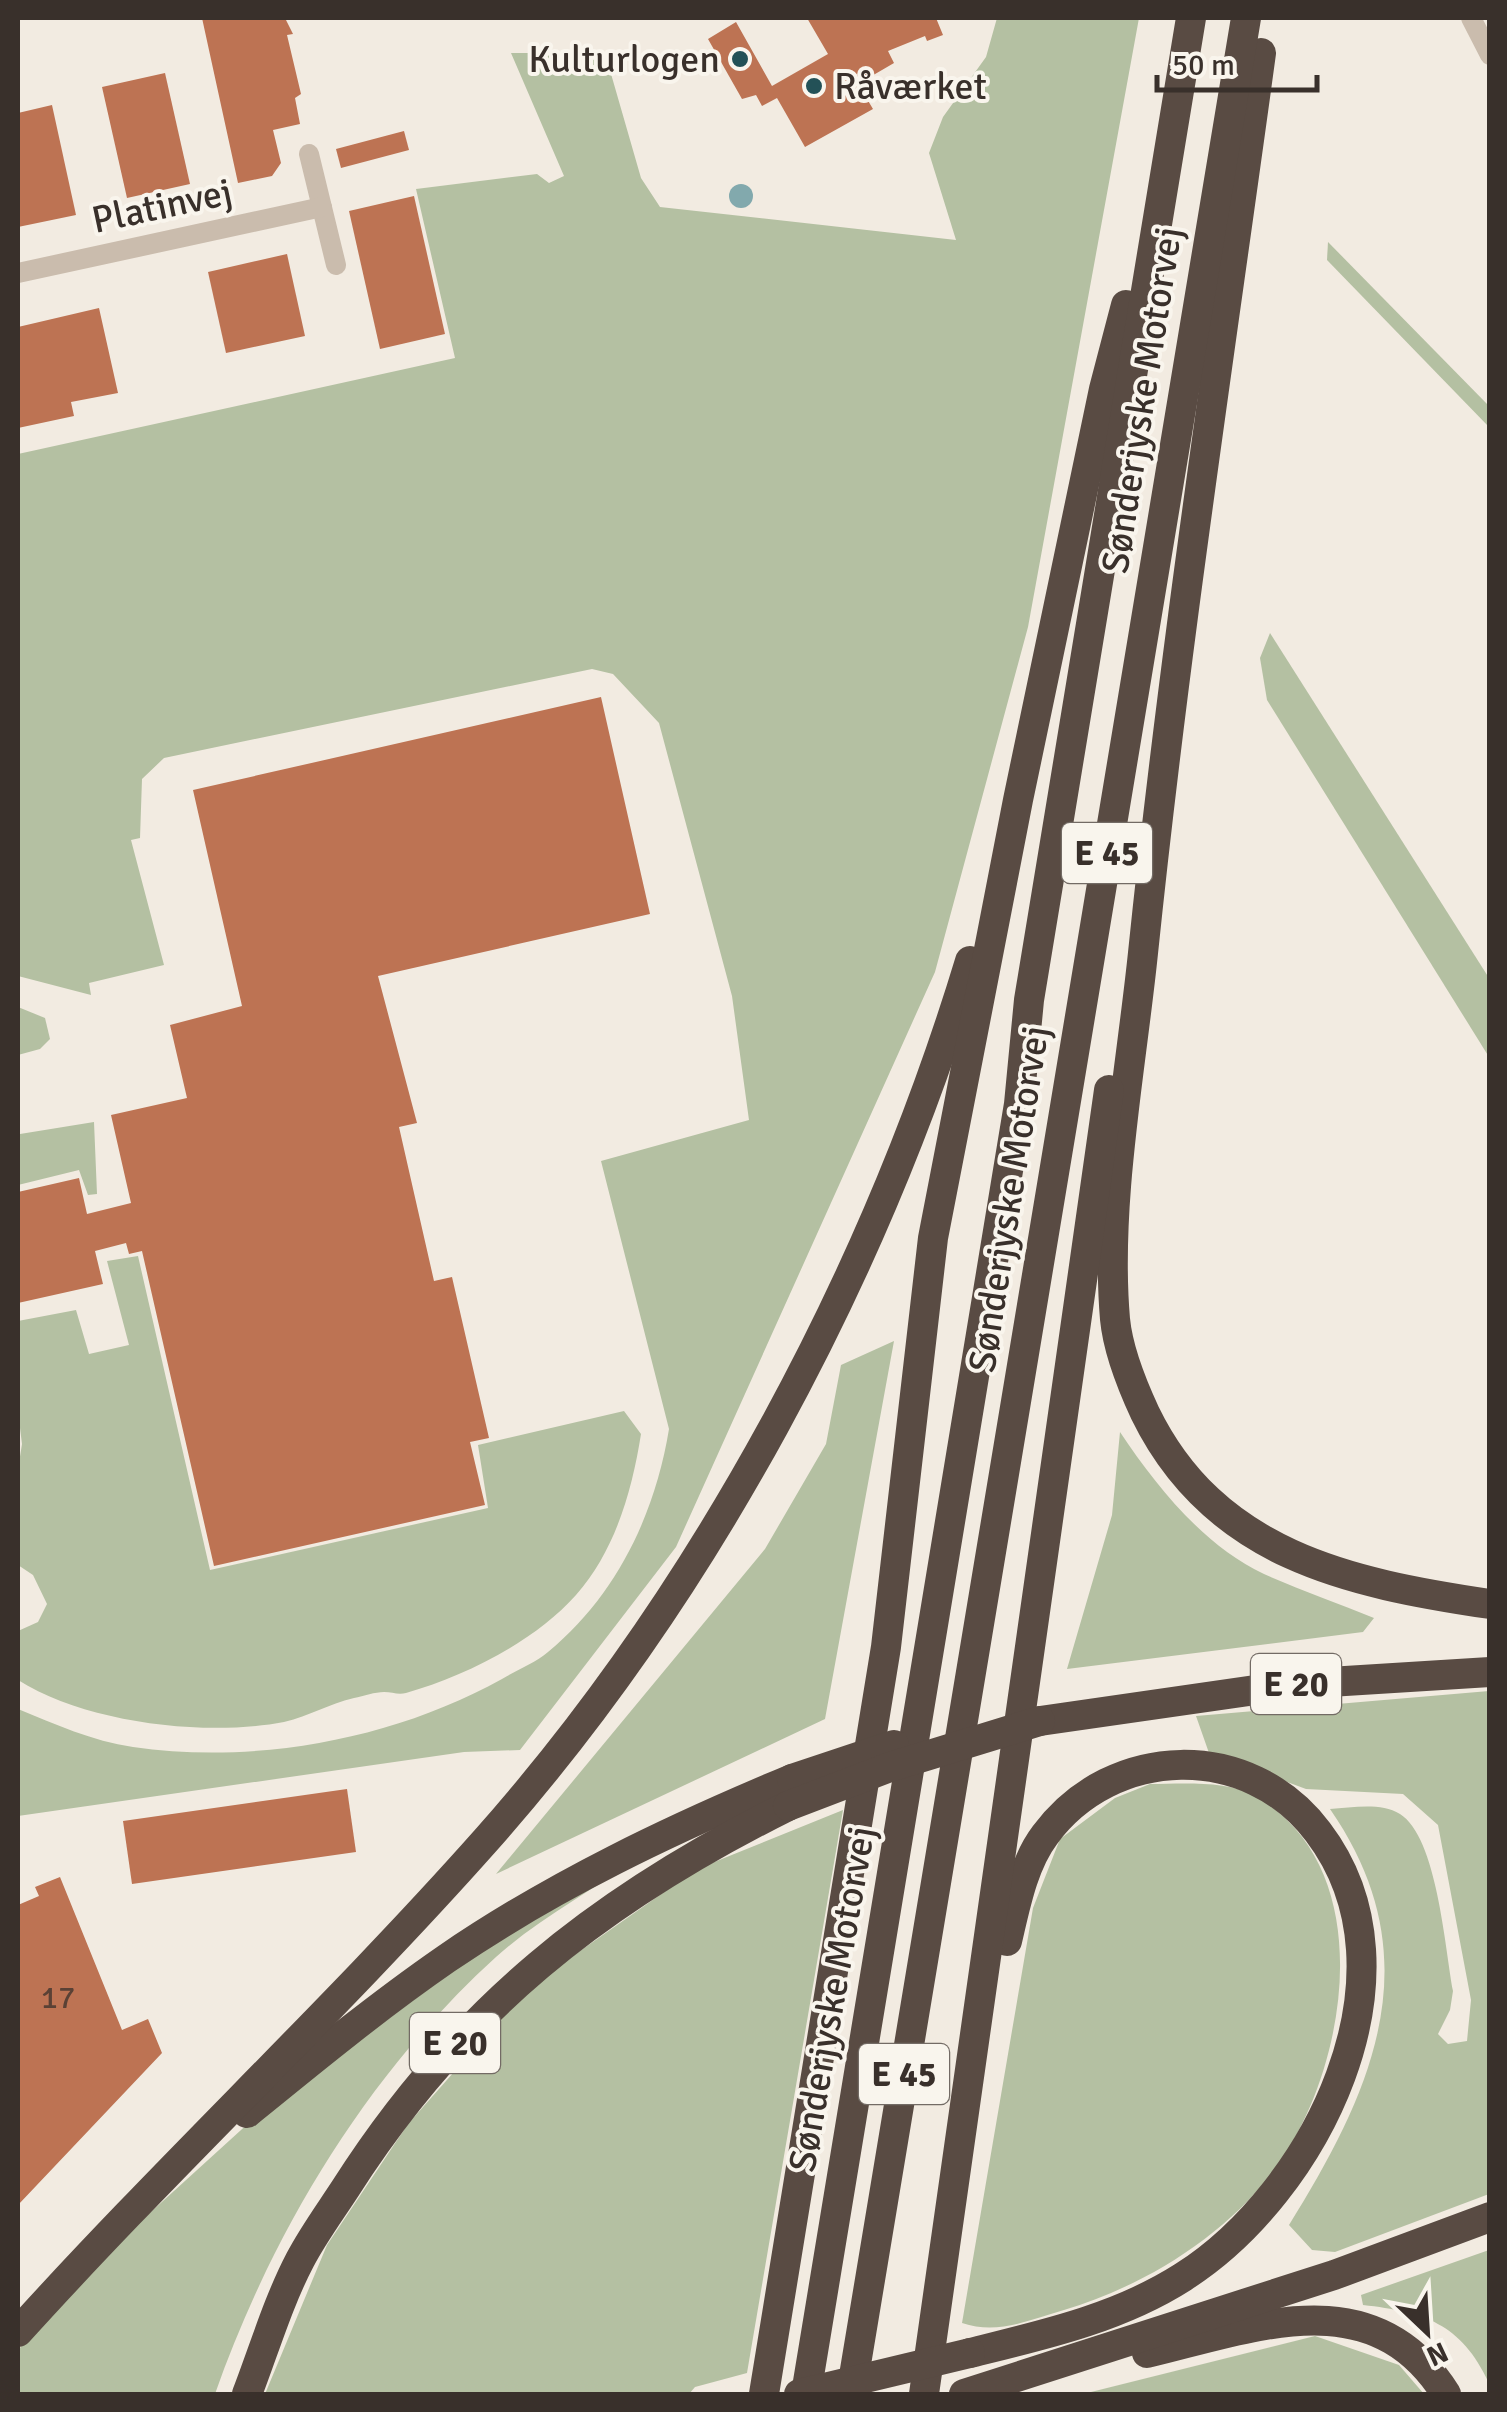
<svg xmlns="http://www.w3.org/2000/svg" width="1507" height="2412" font-family="Signika,sans-serif">
  <style>
    .green { fill: #b4c0a2 }
    .water { fill: #82a9ad }
    .building { fill: #bd7353 }
    .lines { fill: none; stroke-linecap: round; stroke-linejoin: round }
    .street { stroke: #cabcad; stroke-width: 20 }
    .highway { stroke: #594b43; stroke-width: 30 }
    .highway-bridge { stroke: #594b43; stroke-width: 30 }
    .poi-dot { fill: #235157; stroke: #f9f5ed; stroke-width: 4 }
    .labels { text-anchor: middle; dominant-baseline: central; stroke-width: 8; stroke-linejoin: round; paint-order: stroke }
    .number-label { font-size: 32px; fill: #5a4135 }
    .shield { fill: #f9f5ed; stroke: #736b65; stroke-width: 2.5 }
    .shield-label { font-size: 35px; font-weight: bold; fill: #39302b }
    .poi-label { font-size: 38px; fill: #39302b; stroke: #f9f5ed; text-anchor: end }
    .street-label { font-size: 38px; fill: #39302b; stroke: #f9f5ed }
  </style>
  <rect width="100%" height="100%" fill="#f2ebe1"/>
  <g class="green">
    <path d="M997,18H1139L1028,627L935,972L676,1547L520,1750L464,1752L18,1816V1709C55,1724 92,1741 133,1747C256,1765 394,1739 502,1679C517,1670 535,1663 548,1652C616,1596 655,1515 669,1429L601,1161L749,1120L732,996L659,723L613,674L592,669L164,758L142,779L140,838L131,840L164,965L89,983L91,995L18,976V454L455,358L416,189L537,174L549,183L564,176L511,53H605L641,178L660,207L956,240L929,153L943,117L986,57Z"/>
    <polygon points="1328,242 1489,406 1489,427 1327,260"/>
    <polygon points="1270,633 1489,978 1489,1057 1267,700 1260,658"/>
    <polygon points="18,1007 45,1018 50,1039 40,1049 18,1055"/>
    <polygon points="94,1122 97,1194 88,1195 79,1170 18,1185 18,1123 20,1134"/>
    <path d="M138,1256L210,1570L488,1508L478,1445L624,1411L641,1434C632,1491 615,1551 576,1595C535,1641 466,1676 406,1693C398,1695 392,1692 384,1692C375,1692 364,1696 354,1698C328,1704 310,1716 284,1722C205,1737 86,1723 18,1680V1631L38,1622L47,1604L33,1575L18,1565V1469L22,1444L18,1412V1321L76,1310L89,1354L129,1345L107,1261Z"/>
    <polygon points="894,1341 825,1719 496,1874 765,1549 826,1444 841,1365"/>
    <path d="M1120,1432C1156,1486 1204,1546 1264,1574C1300,1590 1338,1603 1374,1618L1363,1632L1067,1669L1112,1515Z"/>
    <path d="M1489,1691V2194L1335,2252L1312,2250L1289,2225C1375,2087 1432,1956 1330,1809C1352,1808 1380,1802 1400,1814C1437,1837 1445,1948 1453,1991L1450,2010L1438,2034L1448,2044L1467,2041L1471,2000L1438,1825L1403,1794L1306,1789L1209,1753L1196,1716Z"/>
    <path d="M1150,1784C1181,1784 1227,1780 1255,1796C1382,1868 1348,2070 1275,2169C1224,2237 1144,2286 1064,2310C1029,2320 998,2335 962,2323L1033,1908L1060,1839L1115,1798Z"/>
    <polygon points="843,1810 747,2373 695,2387 689,2394 265,2394 327,2245 408,2124 530,1986 697,1869"/>
    <path d="M640,1857C593,1890 538,1919 496,1957C367,2074 272,2232 215,2394H18V2350L130,2231L252,2120L516,1924Z"/>
    <path d="M1489,2250V2383C1461,2323 1424,2312 1363,2305L1361,2295Z"/>
    <polygon points="1315,2336 1399,2365 1424,2394 1083,2394"/>
  </g>
  <circle class="water" cx="741" cy="196" r="12"/>
  <g class="building">
    <polygon points="202,18 285,18 293,34 287,35 301,94 295,98 300,124 273,130 281,163 272,176 238,183"/>
    <polygon points="807,18 936,18 943,35 927,41 925,36 888,51 894,63 858,84 873,109 805,147 777,98 762,106 756,95 742,99 708,39 736,22 772,86 828,54"/>
    <polygon points="165,73 190,184 127,198 102,87"/>
    <polygon points="52,105 76,215 18,227 18,113"/>
    <polygon points="404,131 409,150 341,168 336,149"/>
    <polygon points="414,196 445,334 380,349 349,211"/>
    <polygon points="287,254 305,336 226,353 208,272"/>
    <polygon points="99,308 118,393 71,402 74,416 18,428 18,327"/>
    <polygon points="601,697 650,914 378,976 417,1123 399,1127 434,1281 452,1277 489,1438 470,1442 485,1505 214,1566 142,1251 129,1254 126,1243 95,1251 103,1284 18,1303 18,1192 79,1178 87,1214 131,1203 111,1115 187,1098 170,1025 242,1006 193,790"/>
    <polygon points="347,1789 356,1852 132,1884 123,1821"/>
    <polygon points="60,1877 122,2030 148,2019 162,2053 18,2205 18,1905 39,1896 35,1887"/>
  </g>
  <g class="lines">
    <g class="street">
      <polyline points="1471,18 1490,55"/>
      <polyline points="309,154 336,265"/>
      <polyline points="18,273 322,207"/>
    </g>
    <g class="highway">
      <path d="M1261,53C1220,353 1174,652 1143,953C1131,1070 1105,1202 1115,1319C1118,1351 1132,1385 1145,1413C1214,1555 1349,1583 1490,1604"/>
      <polyline points="1040,1721 1297,1684 1490,1672"/>
      <path d="M247,2113C312,2060 378,2006 446,1959C554,1885 672,1829 792,1779"/>
      <path d="M18,2332C170,2164 336,2009 486,1840C704,1594 875,1275 970,961"/>
      <path d="M970,2353C1043,2335 1119,2318 1183,2277C1315,2193 1426,1974 1318,1832C1249,1740 1112,1744 1045,1835C1023,1864 1015,1907 1007,1941"/>
      <path d="M1147,2353C1253,2328 1373,2278 1446,2394"/>
      <path d="M247,2394C264,2350 278,2302 300,2260C313,2235 330,2212 345,2189C459,2010 599,1900 788,1806"/>
      <polyline points="764,2394 886,1647 933,1238 1018,800 1104,389 1126,305"/>
      <polyline points="806,2394 1019,1104 1029,1000 1191,18"/>
      <polyline points="851,2394 1246,18"/>
      <polyline points="924,2394 1109,1090"/>
      <polyline points="964,2394 1334,2275 1490,2217"/>
    </g>
    <g class="highway-bridge">
      <polyline points="792,1779 894,1745"/>
      <polyline points="788,1806 890,1767 1040,1721"/>
      <polyline points="799,2394 970,2353"/>
    </g>
  </g>
  <g class="poi-dot">
    <circle cx="740" cy="59" r="10"/>
    <circle cx="814" cy="86" r="10"/>
  </g>
  <g class="labels">
    <g class="number-label">
      <text x="58" y="1997">17</text>
    </g>
    <g class="shield">
      <rect x="1062" y="823" width="90" height="60" rx="8"/>
      <rect x="1251" y="1654" width="90" height="60" rx="8"/>
      <rect x="410" y="2013" width="90" height="60" rx="8"/>
      <rect x="859" y="2044" width="90" height="60" rx="8"/>
    </g>
    <g class="shield-label">
      <text x="1107" y="853">E 45</text>
      <text x="1296" y="1684">E 20</text>
      <text x="455" y="2043">E 20</text>
      <text x="904" y="2074">E 45</text>
    </g>
    <g class="poi-label">
      <text x="720" y="59">Kulturlogen</text>
      <text x="834" y="86" text-anchor="start">Råværket</text>
    </g>
    <g class="street-label">
      <text transform="translate(162 206) rotate(-12)">Platinvej</text>
      <text transform="translate(1142 400) rotate(-81)">Sønderjyske Motorvej</text>
      <text transform="translate(1009 1199) rotate(-81)">Sønderjyske Motorvej</text>
      <text transform="translate(832 1999) rotate(-80)">Sønderjyske Motorvej</text>
    </g>
  </g>
  <rect width="1507" height="2412" fill="none" stroke="#39302b" stroke-width="40"/>
  <g transform="translate(1427 2332) rotate(155)" stroke="#f9f5ed" stroke-width="8" paint-order="stroke">
  <path d="M0-8L18 38L0 25L-18 38Z" fill="#39302b"/>
  <text y="-15" font-size="28" font-weight="bold" text-anchor="middle" fill="#39302b">N</text>
  </g>
  <path d="M1157 75v15h160v-15" fill="none" stroke="#39302b" stroke-width="5"/>
  <text x="1172" y="75" font-size="30" fill="#39302b" stroke="#f9f5ed" stroke-width="8" paint-order="stroke">50 m</text>
</svg>
